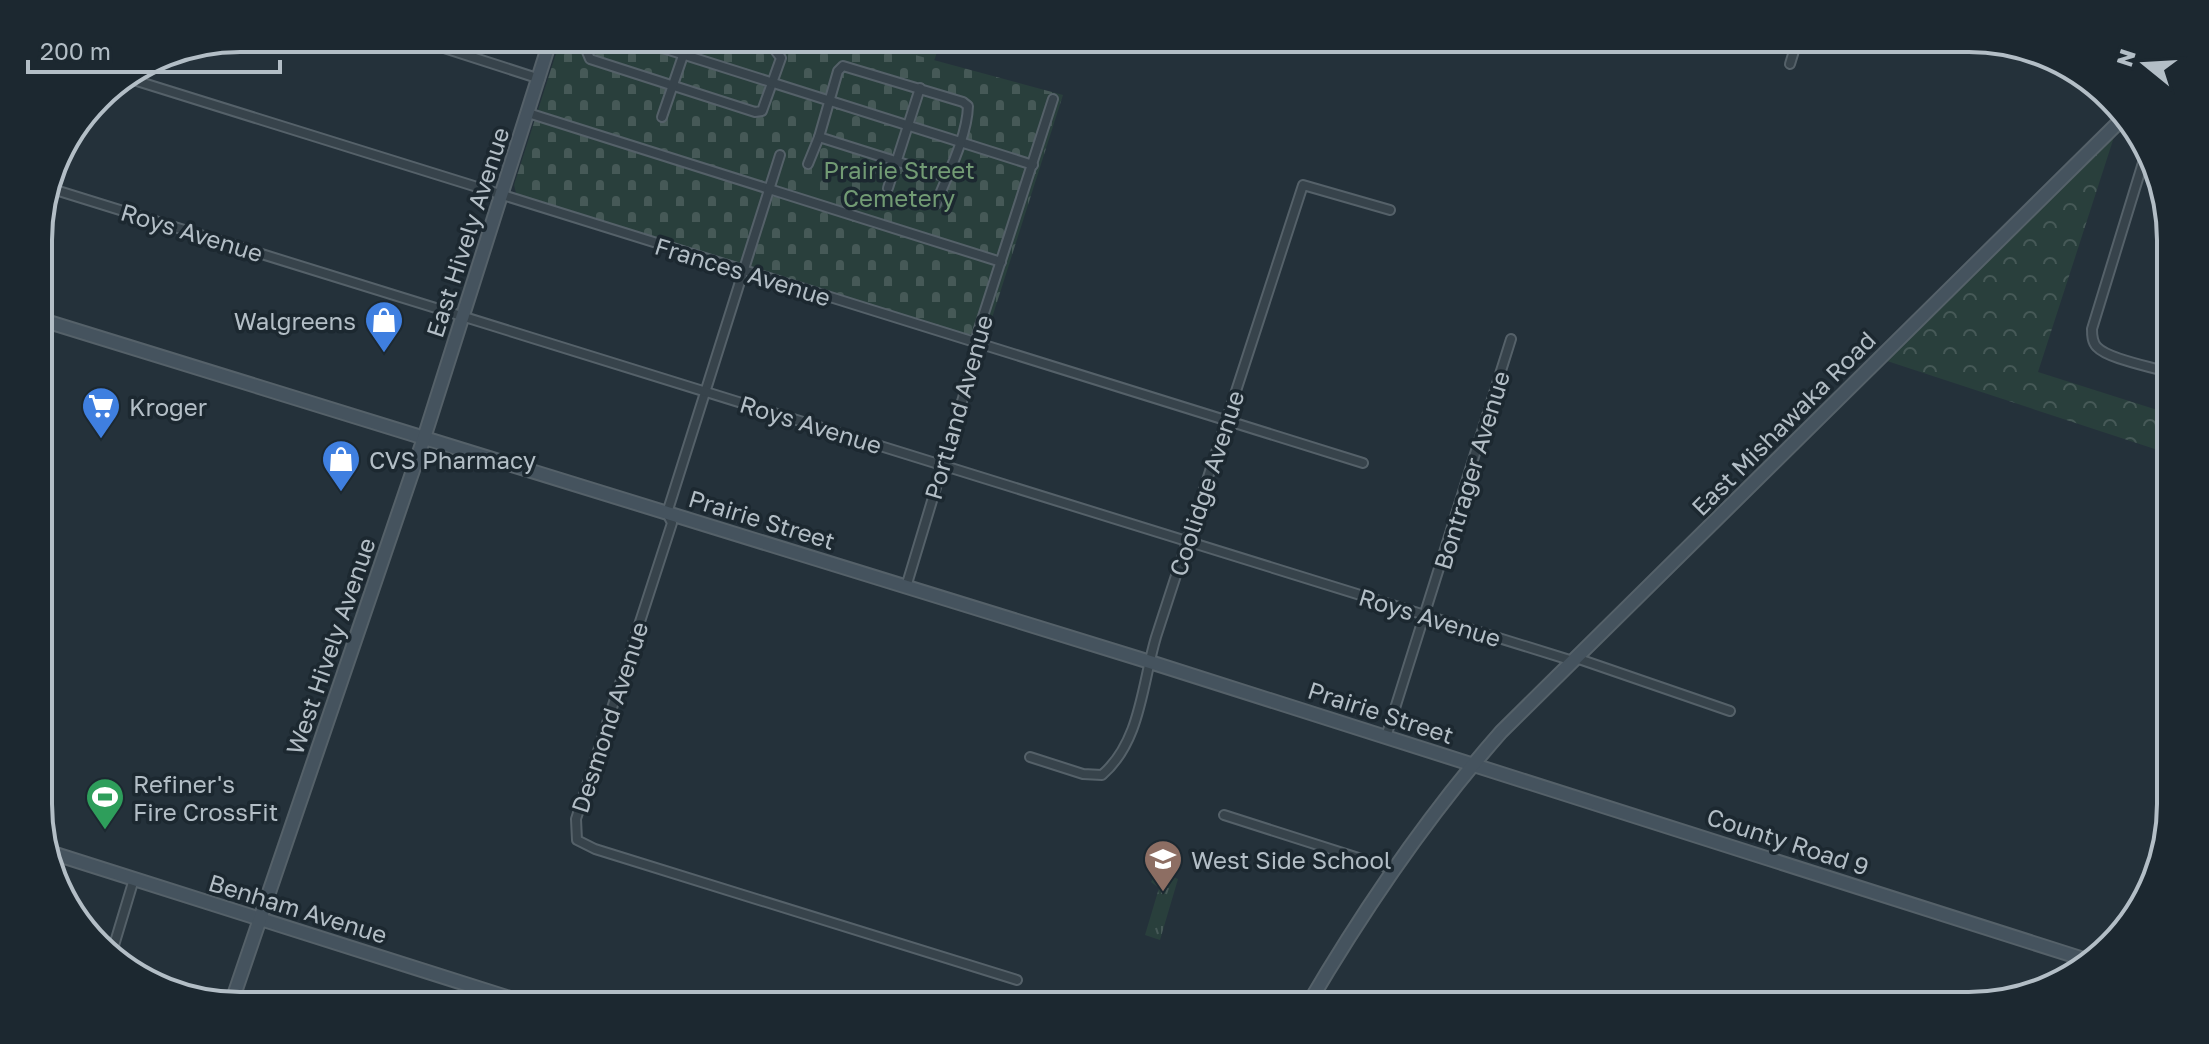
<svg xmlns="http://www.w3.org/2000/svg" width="2209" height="1044" font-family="'Golos Text',sans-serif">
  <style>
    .grass { fill: #293f3c }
    .forest { fill: url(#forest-crowns) }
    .cemetery { fill: url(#cemetery-stones) }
    .park { fill: url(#park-tufts) }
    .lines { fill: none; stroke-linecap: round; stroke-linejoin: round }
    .street-casing { stroke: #556169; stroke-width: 12 }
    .secondary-casing { stroke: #556169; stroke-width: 16 }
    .street { stroke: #37434b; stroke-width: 8 }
    .secondary { stroke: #45535e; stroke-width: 12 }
    .labels { text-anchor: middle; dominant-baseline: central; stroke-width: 7; stroke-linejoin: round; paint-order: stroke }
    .park-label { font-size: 24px; fill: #729b74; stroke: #1c2830 }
    .street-label { font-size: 24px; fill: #b3bec6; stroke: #1c2830 }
    .poi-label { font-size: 24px; fill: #b3bec6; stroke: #1c2830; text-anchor: start }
    .rim { fill: none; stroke: #b3bec6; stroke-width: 4 }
  </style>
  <defs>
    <pattern id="forest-crowns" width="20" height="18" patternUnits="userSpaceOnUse" patternTransform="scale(2)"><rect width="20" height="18" fill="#293f3c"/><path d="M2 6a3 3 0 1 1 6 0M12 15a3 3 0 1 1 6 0" fill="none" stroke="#465957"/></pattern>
    <pattern id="cemetery-stones" width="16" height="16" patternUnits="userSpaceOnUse" patternTransform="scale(2)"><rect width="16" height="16" fill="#293f3c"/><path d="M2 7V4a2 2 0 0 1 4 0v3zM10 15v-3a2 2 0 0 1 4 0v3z" fill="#465957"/></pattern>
    <pattern id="park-tufts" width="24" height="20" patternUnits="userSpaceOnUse" patternTransform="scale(2)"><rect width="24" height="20" fill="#293f3c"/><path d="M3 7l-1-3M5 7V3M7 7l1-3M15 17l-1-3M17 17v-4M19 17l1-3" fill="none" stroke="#465957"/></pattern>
  </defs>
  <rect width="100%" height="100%" fill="#24313a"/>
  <polygon class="grass" points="852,38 942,38 934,61"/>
  <polygon class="forest" points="2114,137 2038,372 2170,414 2170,454 1884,360"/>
  <polygon class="cemetery" points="561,38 852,38 1063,95 984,343 522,198 516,193 514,185"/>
  <polygon class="park" points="1158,871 1178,879 1160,940 1145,935 1159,888 1151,882"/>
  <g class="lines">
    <g class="street-casing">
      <g id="street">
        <polyline points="413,38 540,79"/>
        <polyline points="592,38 587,52 590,59 755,112 762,111 781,58 772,46 746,38"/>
        <polyline points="631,38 1033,165"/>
        <polyline points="1790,64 1798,38"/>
        <polyline points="124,77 1363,463"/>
        <polyline points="528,113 1001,262"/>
        <polyline points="662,117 689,38"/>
        <polyline points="780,155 667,513 672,523 576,819 577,840 595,849 1017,980"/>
        <path d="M2145,156L2092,329C2092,335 2092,342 2097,347C2108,359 2153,367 2170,373"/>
        <polyline points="808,164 819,137"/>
        <polyline points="49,188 1573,661"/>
        <polyline points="888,188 920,88"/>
        <path d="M936,204C947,175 967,138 968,106L963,102L843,66L838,71L819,137L946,177"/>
        <polyline points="906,587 979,345 977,335 1053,99"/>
        <polyline points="1576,658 1730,711"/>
        <polyline points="1386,737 1511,339"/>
        <path d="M1030,757L1083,774L1102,775C1141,741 1142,684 1156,637L1303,185L1390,210"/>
        <polyline points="1224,815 1393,869"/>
        <polyline points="112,952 134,879"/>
      </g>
    </g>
    <g class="secondary-casing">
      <g id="secondary">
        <polyline points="39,319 1150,662 2090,961"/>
        <polyline points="49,852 535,1006"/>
        <polyline points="231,1004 424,438 551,38"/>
        <path d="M1307,1006C1364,909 1427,816 1501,732L2126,115"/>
      </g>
    </g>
    <use href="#street" class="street"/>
    <use href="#secondary" class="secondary"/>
  </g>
  <defs>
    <g id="shop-pin" transform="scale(2)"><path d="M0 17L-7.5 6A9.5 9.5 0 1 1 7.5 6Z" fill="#3f7fe0" stroke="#1c2830"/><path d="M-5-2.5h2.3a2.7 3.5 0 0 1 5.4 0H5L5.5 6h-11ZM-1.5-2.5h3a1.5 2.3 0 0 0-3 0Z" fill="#fff"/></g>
    <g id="supermarket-pin" transform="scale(2)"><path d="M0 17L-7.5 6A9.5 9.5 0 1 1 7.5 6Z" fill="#3f7fe0" stroke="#1c2830"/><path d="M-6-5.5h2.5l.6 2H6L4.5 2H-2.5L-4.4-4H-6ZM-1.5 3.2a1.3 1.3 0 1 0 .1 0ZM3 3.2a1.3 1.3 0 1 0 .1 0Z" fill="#fff"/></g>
    <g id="stadium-pin" transform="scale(2)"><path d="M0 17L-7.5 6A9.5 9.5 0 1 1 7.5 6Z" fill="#2e9e5b" stroke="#1c2830"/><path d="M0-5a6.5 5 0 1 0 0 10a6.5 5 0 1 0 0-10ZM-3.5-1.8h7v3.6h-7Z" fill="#fff"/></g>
    <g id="school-pin" transform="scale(2)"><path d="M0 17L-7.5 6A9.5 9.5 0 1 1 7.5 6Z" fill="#8d6e63" stroke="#1c2830"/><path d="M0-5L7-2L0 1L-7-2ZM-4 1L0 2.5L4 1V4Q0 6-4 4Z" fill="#fff"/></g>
  </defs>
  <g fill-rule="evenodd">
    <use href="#shop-pin" x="384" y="320"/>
    <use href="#supermarket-pin" x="101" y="406"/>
    <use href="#shop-pin" x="341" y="459"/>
    <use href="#stadium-pin" x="105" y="797"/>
    <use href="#school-pin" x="1163" y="859"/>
  </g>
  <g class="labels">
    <g class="park-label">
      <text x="899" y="169">Prairie Street<tspan x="899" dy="28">Cemetery</tspan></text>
    </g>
    <g class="street-label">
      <text transform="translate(192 232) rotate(17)">Roys Avenue</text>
      <text transform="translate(467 232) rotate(-72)">East Hively Avenue</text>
      <text transform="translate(743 271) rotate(17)">Frances Avenue</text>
      <text transform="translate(958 407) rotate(-74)">Portland Avenue</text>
      <text transform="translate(1783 423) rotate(-45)">East Mishawaka Road</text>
      <text transform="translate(811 424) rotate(17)">Roys Avenue</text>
      <text transform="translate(1471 470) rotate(-73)">Bontrager Avenue</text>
      <text transform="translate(1206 483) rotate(-72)">Coolidge Avenue</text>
      <text transform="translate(762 519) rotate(17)">Prairie Street</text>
      <text transform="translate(1430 617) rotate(17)">Roys Avenue</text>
      <text transform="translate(330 646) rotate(-71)">West Hively Avenue</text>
      <text transform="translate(1381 712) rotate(18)">Prairie Street</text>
      <text transform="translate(609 717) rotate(-72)">Desmond Avenue</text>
      <text transform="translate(1788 841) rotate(18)">County Road 9</text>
      <text transform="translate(298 908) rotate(17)">Benham Avenue</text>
    </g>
    <g class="poi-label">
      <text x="356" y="320" text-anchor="end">Walgreens</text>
      <text x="129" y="406">Kroger</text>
      <text x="369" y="459">CVS Pharmacy</text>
      <text x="133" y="783">Refiner's<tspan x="133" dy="28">Fire CrossFit</tspan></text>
      <text x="1191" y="859">West Side School</text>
    </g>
  </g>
  <path d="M0 0H2209V1044H0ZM240 52H1969A188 188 0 0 1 2157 240V804A188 188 0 0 1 1969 992H240A188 188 0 0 1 52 804V240A188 188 0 0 1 240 52Z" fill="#1c2830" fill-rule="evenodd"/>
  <path class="rim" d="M240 52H1969A188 188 0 0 1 2157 240V804A188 188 0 0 1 1969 992H240A188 188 0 0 1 52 804V240A188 188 0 0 1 240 52Z"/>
  <g transform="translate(2145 64) rotate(288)" stroke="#1c2830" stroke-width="6" paint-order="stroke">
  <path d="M0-6L14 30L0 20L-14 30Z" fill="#b3bec6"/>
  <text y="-12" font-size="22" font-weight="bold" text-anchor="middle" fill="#b3bec6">N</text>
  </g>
  <path d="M28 60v12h252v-12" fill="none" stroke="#b3bec6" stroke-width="4"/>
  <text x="40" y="60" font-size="24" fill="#b3bec6" stroke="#1c2830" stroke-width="6" paint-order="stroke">200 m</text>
</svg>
